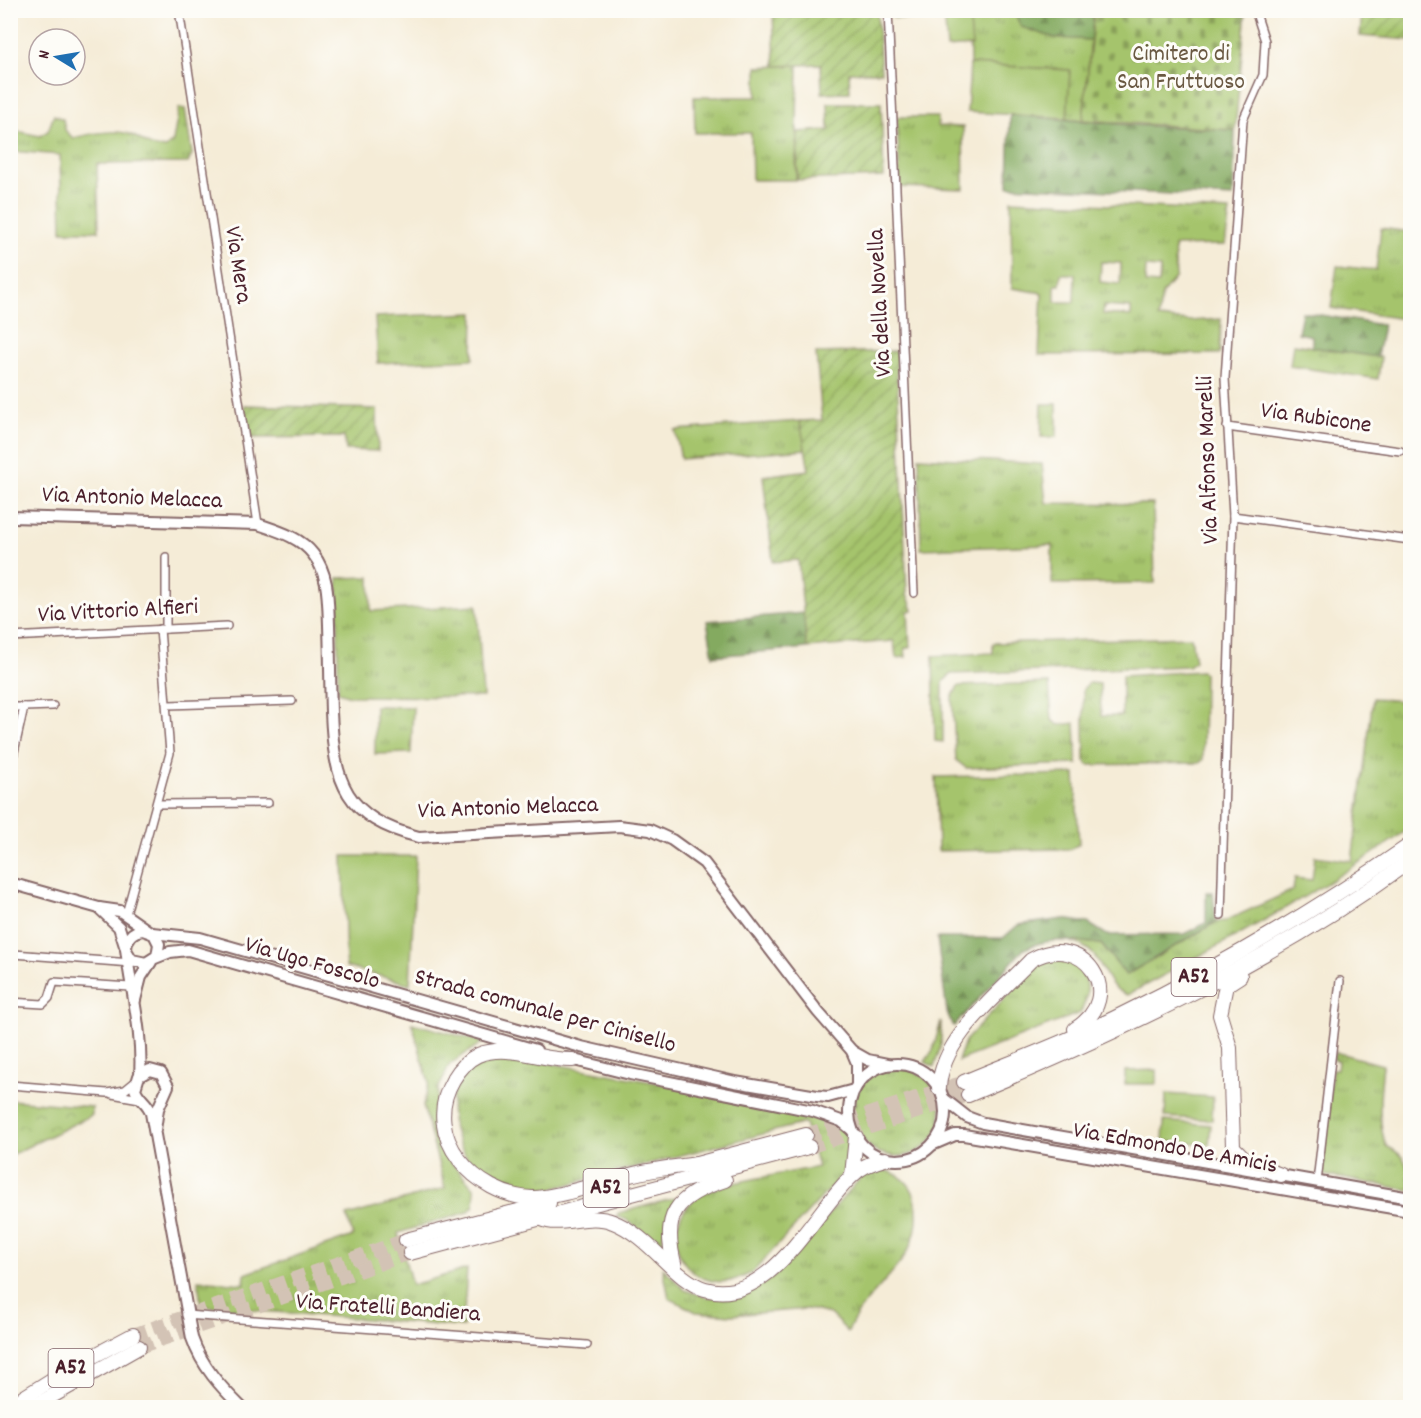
<svg xmlns="http://www.w3.org/2000/svg" width="1421" height="1418" font-family="Dekko,sans-serif">
  <style>
    .grass { fill: url(#grass-tufts); stroke: #78724c; stroke-width: 1.5; fill-rule: evenodd }
    .forest { fill: url(#forest-firs); stroke: #676446; stroke-width: 1.5 }
    .cemetery { fill: url(#cemetery-stones); stroke: #78724c; stroke-width: 1.5 }
    .park { fill: url(#park-crowns); stroke: #78724c; stroke-width: 1.5 }
    .garden { fill: url(#garden-furrows); stroke: #78724c; stroke-width: 1.5 }
    .pitch { fill: #a5c46c; stroke: #78724c; stroke-width: 1.5 }
    .lines { fill: none; stroke-linecap: round; stroke-linejoin: round }
    .highway-tunnel { stroke: #d3c3b5; stroke-width: 14; stroke-dasharray: 14 7; stroke-linecap: butt }
    .street-casing { stroke: #866767; stroke-width: 10 }
    .secondary-casing { stroke: #866767; stroke-width: 14 }
    .highway-casing { stroke: #866767; stroke-width: 16 }
    .street { stroke: #fff; stroke-width: 7 }
    .secondary { stroke: #fff; stroke-width: 10 }
    .highway { stroke: #fff; stroke-width: 14 }
    .labels { text-anchor: middle; dominant-baseline: central; stroke-width: 6; stroke-linejoin: round; paint-order: stroke }
    .shield { fill: #fdfcf7; stroke: #806168; stroke-width: 1.5 }
    .shield-label { font-size: 22px; font-weight: bold; fill: #4a1f2b }
    .park-label { font-size: 24px; fill: #6a5942; stroke: #fdfcf7 }
    .street-label { font-size: 24px; fill: #4a1f2b; stroke: #fdfcf7 }
  </style>
  <defs>
    <pattern id="grass-tufts" width="24" height="20" patternUnits="userSpaceOnUse" patternTransform="scale(1.5)"><rect width="24" height="20" fill="#a5c46c"/><path d="M3 7l-1-3M5 7V3M7 7l1-3M15 17l-1-3M17 17v-4M19 17l1-3" fill="none" stroke="#889f59"/></pattern>
    <pattern id="forest-firs" width="22" height="20" patternUnits="userSpaceOnUse" patternTransform="scale(1.5)"><rect width="22" height="20" fill="#84aa60"/><path d="M5 1l3.5 6h-7zM16 11l3.5 6h-7z" fill="#6e8a4f"/></pattern>
    <pattern id="cemetery-stones" width="16" height="16" patternUnits="userSpaceOnUse" patternTransform="scale(1.5)"><rect width="16" height="16" fill="#a5c46c"/><path d="M2 7V4a2 2 0 0 1 4 0v3zM10 15v-3a2 2 0 0 1 4 0v3z" fill="#889f59"/></pattern>
    <pattern id="park-crowns" width="20" height="18" patternUnits="userSpaceOnUse" patternTransform="scale(1.5)"><rect width="20" height="18" fill="#a5c46c"/><path d="M2 6a3 3 0 1 1 6 0M12 15a3 3 0 1 1 6 0" fill="none" stroke="#889f59"/></pattern>
    <pattern id="garden-furrows" width="10" height="10" patternUnits="userSpaceOnUse" patternTransform="scale(1.5)"><rect width="10" height="10" fill="#a5c46c"/><path d="M-1 1l2-2M0 10L10 0M9 11l2-2" fill="none" stroke="#889f59"/></pattern>
  </defs>
  <rect width="100%" height="100%" fill="#fdfcf7"/>
  <filter id="ink" filterUnits="userSpaceOnUse"><feTurbulence type="fractalNoise" baseFrequency=".0167" numOctaves="2"/><feDisplacementMap in="SourceGraphic" scale="12" xChannelSelector="R" yChannelSelector="G"/><feConvolveMatrix kernelMatrix="1 2 1 2 8 2 1 2 1" color-interpolation-filters="sRGB"/></filter>
  <filter id="wash" filterUnits="userSpaceOnUse"><feTurbulence type="fractalNoise" baseFrequency=".008" numOctaves="4" result="noise"/><feDisplacementMap in="SourceGraphic" scale="24" xChannelSelector="R" yChannelSelector="G"/><feGaussianBlur stdDeviation="1.35" result="paint"/><feColorMatrix in="noise" values="0 0 0 0 0 0 0 0 0 0 0 0 0 0 0 0 0 1.4 0 .05"/><feComposite in="paint" operator="in"/></filter>
  <g filter="url(#wash)">
    <rect width="100%" height="100%" fill="#f5ecd7"/>
    <g class="grass">
      <polygon points="944,10 945,21 893,18 893,11"/>
      <polygon points="969,11 1094,11 1083,120 1067,118 1069,70 970,64"/>
      <polygon points="798,65 796,180 752,180 751,133 695,133 694,97 757,97 757,67"/>
      <path d="M179,108L185,109L192,154L188,163L97,164L99,231H62L60,155L11,151V130L40,136L48,131L54,115L63,119L65,130L73,138C89,134 116,128 131,135C148,142 144,147 166,148L173,141Z"/>
      <polygon points="897,117 938,117 938,126 963,127 964,189 900,187"/>
      <path d="M1011,200L1230,211L1225,245L1174,246L1176,277L1162,294L1158,318L1189,321L1221,319L1220,354L1039,355L1042,293L1012,288ZM1101,262L1121,263L1120,284L1100,282ZM1146,267L1160,268L1159,284L1145,283ZM1061,274H1075L1074,302H1055V285H1060ZM1104,306L1131,308V316L1103,314Z"/>
      <polygon points="1381,228 1410,232 1410,320 1331,308 1337,266 1376,270"/>
      <polygon points="474,313 473,359 378,363 375,317"/>
      <polygon points="1293,344 1381,357 1378,379 1290,366"/>
      <polygon points="800,421 807,449 681,459 675,430"/>
      <polygon points="919,457 1042,464 1046,503 1153,504 1155,583 1052,584 1052,545 921,549"/>
      <polygon points="370,577 371,611 477,605 483,697 350,696 338,692 338,578"/>
      <polygon points="1191,637 1195,661 1189,666 951,674 943,682 943,742 935,741 933,656 993,653 993,643"/>
      <polygon points="1201,671 1204,673 1203,760 1199,763 1088,765 1085,761 1083,689 1089,683 1100,684 1101,716 1122,716 1122,676"/>
      <polygon points="1049,683 1052,720 1059,725 1075,723 1077,764 966,768 956,760 952,698 958,686"/>
      <path d="M1373,698L1410,702V828C1321,892 1224,943 1127,995C1107,988 1106,969 1093,954C1086,946 1076,943 1067,940L1101,944L1126,975L1216,922L1225,921L1293,890L1295,878L1312,880L1315,856L1352,861Z"/>
      <polygon points="375,706 413,707 411,753 375,754"/>
      <polygon points="1075,774 1079,844 1071,849 938,851 936,777"/>
      <path d="M1067,958C1088,971 1093,991 1080,1013L958,1061L965,1041L1041,959Z"/>
      <polygon points="941,1021 941,1046 934,1067 925,1062 933,1050"/>
      <polygon points="412,1023 483,1042 450,1064 438,1089 437,1113 438,1132 452,1163 475,1189 474,1206 468,1212 398,1233 412,1285 467,1269 463,1327 201,1306 198,1280 244,1284 245,1274 353,1236 347,1216 445,1188 423,1106 429,1083"/>
      <path d="M1335,1052L1383,1065C1380,1093 1377,1119 1386,1146C1407,1155 1410,1168 1410,1190L1324,1175L1322,1172L1332,1069H1337L1338,1061L1333,1059Z"/>
      <path d="M497,1057L521,1058C569,1067 821,1109 843,1131C853,1142 850,1157 847,1170L753,1272C691,1308 649,1234 697,1197C717,1182 790,1173 818,1167L805,1123L535,1193C518,1191 501,1189 486,1178C444,1147 432,1067 497,1057Z"/>
      <circle cx="897" cy="1112" r="44"/>
      <path d="M874,1168C893,1171 910,1178 915,1198C930,1259 867,1284 848,1332L830,1314L808,1309L731,1315L696,1312L669,1298L663,1268L685,1290L706,1297L741,1298L775,1276L863,1175Z"/>
      <polygon points="675,1198 677,1200 663,1235 664,1248 660,1248 641,1230 625,1219 617,1217 618,1213"/>
    </g>
    <g class="forest">
      <polygon points="1014,11 1094,11 1091,40 1055,38 1021,27"/>
      <polygon points="1010,115 1131,125 1235,130 1233,197 1008,186"/>
      <polygon points="1302,312 1383,325 1377,357 1312,347 1312,336 1298,333"/>
      <polygon points="804,613 807,648 713,656 707,621"/>
      <path d="M1206,892H1213L1216,922L1126,975L1101,944C1075,941 1047,936 1023,950L954,1026L952,1025L947,1012L937,938H1003L1018,925L1063,919L1088,923L1107,935L1184,934L1206,923Z"/>
    </g>
    <polygon class="cemetery" points="1094,11 1246,11 1235,130 1083,120"/>
    <polygon class="park" points="11,1100 92,1107 92,1115 11,1155"/>
    <g class="garden">
      <polygon points="773,11 877,11 881,72 849,72 850,92 822,93 821,64 775,66"/>
      <polygon points="1362,11 1410,11 1410,40 1360,36"/>
      <polygon points="828,103 881,103 884,177 797,180 798,132 829,130"/>
      <polygon points="896,351 907,594 913,610 908,611 910,648 905,648 906,657 896,658 894,641 807,648 798,560 773,562 763,476 809,470 800,421 822,420 816,353"/>
      <polygon points="244,405 377,409 378,451 346,450 344,437 248,438"/>
    </g>
    <g class="pitch">
      <polygon points="944,11 969,11 972,46 947,48"/>
      <polygon points="970,64 1070,70 1067,118 967,112"/>
      <polygon points="1042,404 1057,404 1057,437 1041,437"/>
      <polygon points="343,856 416,856 410,984 346,967"/>
      <polygon points="1157,1070 1157,1084 1125,1084 1125,1071"/>
      <polygon points="1166,1094 1213,1097 1212,1120 1165,1117"/>
      <polygon points="1164,1121 1211,1125 1209,1145 1163,1141"/>
    </g>
  </g>
  <g filter="url(#ink)">
    <g class="lines">
      <g class="highway-tunnel">
        <polyline points="806,1135 964,1082"/>
        <polyline points="809,1147 968,1095"/>
        <polyline points="133,1335 406,1240"/>
        <polyline points="139,1347 410,1253"/>
      </g>
      <g class="street-casing">
        <g id="street">
          <polyline points="179,10 258,524"/>
          <polyline points="888,10 914,593"/>
          <polyline points="1227,427 1400,451"/>
          <polyline points="1233,516 1410,540"/>
          <polyline points="166,629 166,557"/>
          <polyline points="10,637 227,626"/>
          <polyline points="168,705 292,701"/>
          <polyline points="10,707 24,707 10,770"/>
          <polyline points="24,707 53,706"/>
          <polyline points="158,804 268,803"/>
          <polyline points="126,914 170,753 160,629"/>
          <polyline points="1221,915 1233,516 1225,378 1243,120 1263,75 1265,41 1255,10"/>
          <polyline points="14,954 131,963"/>
          <polyline points="10,1002 43,1004 49,998 54,982 130,987"/>
          <polyline points="10,1085 107,1093 125,1090 136,1081"/>
          <polyline points="112,1094 140,1099"/>
          <polyline points="1317,1182 1340,981"/>
          <polyline points="186,1315 587,1345"/>
        </g>
      </g>
      <g class="secondary-casing">
        <g id="secondary">
          <path d="M10,517L258,524C278,531 300,537 313,554C329,574 328,601 329,625C330,654 330,683 331,712C334,783 345,818 419,837L619,826L650,830L672,840L704,863L818,1012L852,1051L857,1063V1085"/>
          <polyline points="10,883 99,908 120,911 150,932"/>
          <polyline points="99,908 119,927 125,946"/>
          <polyline points="152,933 200,938 581,1047 735,1082 817,1096 828,1097 854,1090"/>
          <path d="M126,950L132,960L146,963L157,956L159,944L154,934L143,930C132,931 126,938 126,949C131,991 143,1033 140,1075"/>
          <polyline points="155,958 170,952 188,950 536,1050"/>
          <polyline points="135,1000 141,977 151,962"/>
          <polyline points="852,1051 868,1060 888,1064"/>
          <polyline points="566,1058 630,1074 813,1111 841,1121 852,1130"/>
          <circle cx="897" cy="1112" r="48"/>
          <polyline points="944,1099 967,1117 983,1123 1259,1171"/>
          <path d="M155,1130L158,1109L168,1086L161,1073L150,1070L139,1076L135,1089C139,1100 148,1102 151,1113L192,1338C202,1367 220,1386 242,1408"/>
          <polyline points="934,1144 955,1135 964,1135 1410,1211"/>
          <polyline points="1274,1174 1410,1198"/>
        </g>
      </g>
      <g class="highway-casing">
        <g id="highway">
          <polyline points="1240,976 1226,985 1220,1015 1230,1048 1233,1147 1250,1164 1281,1175"/>
          <path d="M573,1060C543,1061 508,1043 478,1055C467,1060 459,1070 453,1080C420,1136 476,1196 532,1198C554,1199 606,1181 630,1175C652,1169 675,1167 698,1164"/>
          <path d="M964,1082C1017,1060 1072,1040 1123,1014C1223,965 1319,908 1410,845"/>
          <path d="M939,1088C941,1038 999,994 1031,960C1083,929 1129,996 1075,1029"/>
          <path d="M968,1095C1123,1031 1275,959 1410,861"/>
          <polyline points="689,1166 806,1135"/>
          <polyline points="852,1175 856,1137"/>
          <path d="M542,1219C560,1228 589,1212 613,1222C650,1236 674,1280 705,1289C771,1308 814,1210 853,1175C862,1166 873,1162 885,1159"/>
          <polyline points="406,1240 549,1203"/>
          <polyline points="410,1253 809,1147"/>
          <path d="M675,1267C661,1215 675,1196 725,1180"/>
          <polyline points="10,1406 69,1369 133,1335"/>
          <polyline points="31,1408 139,1347"/>
        </g>
      </g>
      <use href="#street" class="street"/>
      <use href="#secondary" class="secondary"/>
      <use href="#highway" class="highway"/>
    </g>
  </g>
  <g class="labels">
    <g class="shield">
      <rect x="1171.5" y="958" width="45" height="38" rx="4.5"/>
      <rect x="583.5" y="1169" width="45" height="38" rx="4.5"/>
      <rect x="48.5" y="1349" width="45" height="38" rx="4.5"/>
    </g>
    <g class="shield-label">
      <text x="1194" y="977">A52</text>
      <text x="606" y="1188">A52</text>
      <text x="71" y="1368">A52</text>
    </g>
    <g class="park-label">
      <text x="1181" y="55">Cimitero di<tspan x="1181" dy="28">San Fruttuoso</tspan></text>
    </g>
    <g class="street-label">
      <text transform="translate(237 265) rotate(81)">Via Mera</text>
      <text transform="translate(881 303) rotate(-93)">Via della Novella</text>
      <text transform="translate(1316 419) rotate(8)">Via Rubicone</text>
      <text transform="translate(1209 460) rotate(-92)">Via Alfonso Marelli</text>
      <text transform="translate(132 499) rotate(2)">Via Antonio Melacca</text>
      <text transform="translate(118 612) rotate(-3)">Via Vittorio Alfieri</text>
      <text transform="translate(508 809) rotate(-2)">Via Antonio Melacca</text>
      <text transform="translate(312 964) rotate(16)">Via Ugo Foscolo</text>
      <text transform="translate(545 1012) rotate(15)">Strada comunale per Cinisello</text>
      <text transform="translate(1175 1149) rotate(10)">Via Edmondo De Amicis</text>
      <text transform="translate(388 1309) rotate(4)">Via Fratelli Bandiera</text>
    </g>
  </g>
  <rect width="1421" height="1418" fill="none" stroke="#fdfcf7" stroke-width="36"/>
  <g transform="translate(57 57) rotate(281)"><circle r="28" fill="#fdfcf7" stroke="#b5a4a5" stroke-width="1.5"/>
  <path d="M0-4.5L10 22L0 15L-10 22Z" fill="#1f6fb2"/>
  <text y="-9" font-size="16" font-weight="bold" text-anchor="middle" fill="#4a1f2b">N</text>
  </g>
</svg>
